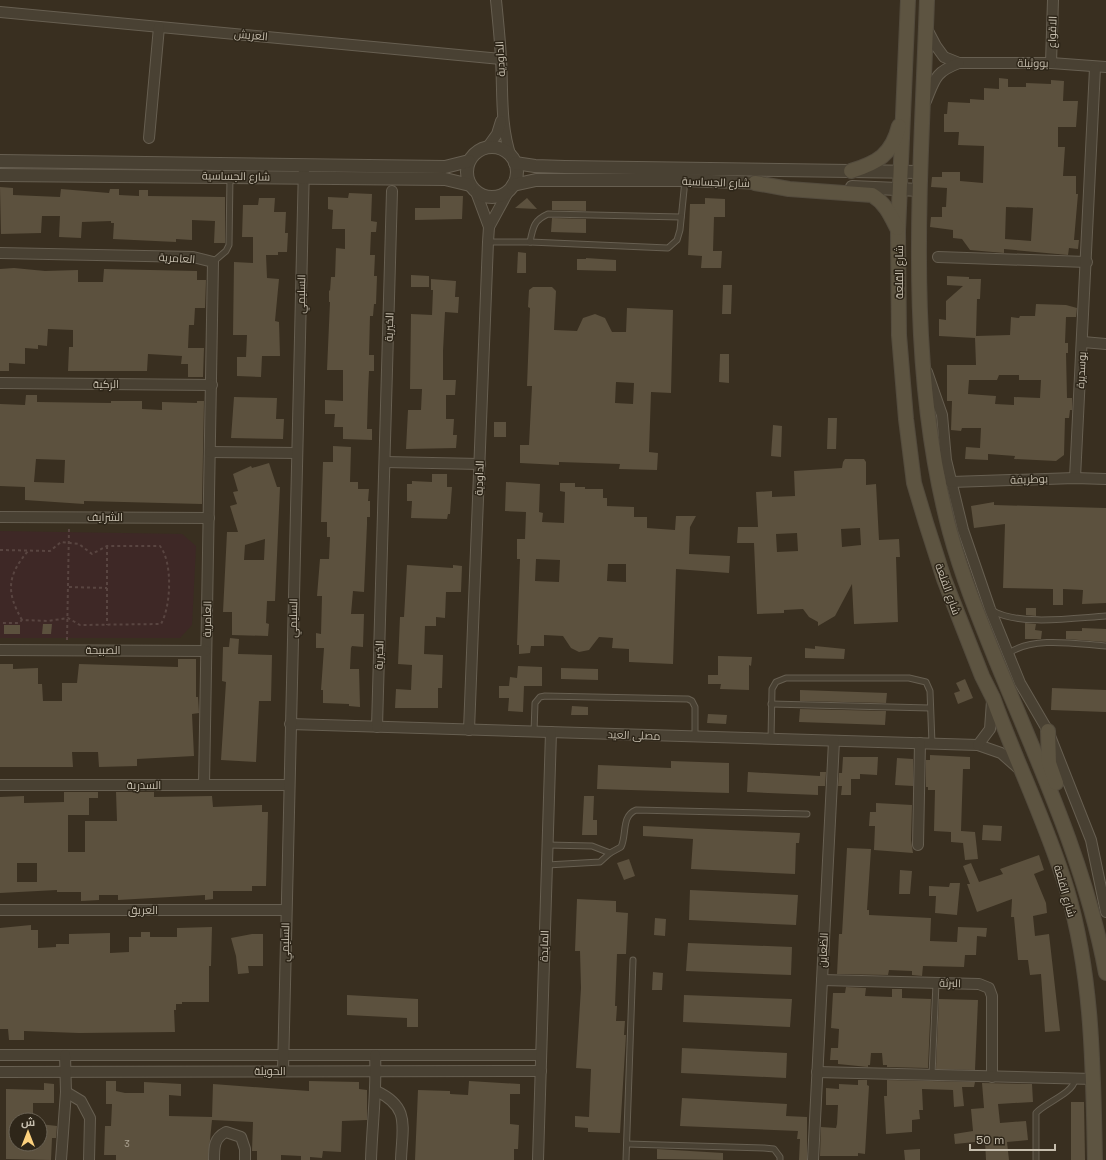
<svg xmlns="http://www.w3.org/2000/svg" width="1106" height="1160" font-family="'Space Grotesk',Cairo,sans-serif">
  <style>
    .green { fill: #3e2826 }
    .building { fill: #5c513e; fill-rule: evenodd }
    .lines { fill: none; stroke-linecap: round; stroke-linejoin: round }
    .service-casing { stroke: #675f51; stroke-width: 7 }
    .minor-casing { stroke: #675f51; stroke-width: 12 }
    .tertiary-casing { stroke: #675f51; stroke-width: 14 }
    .secondary-casing { stroke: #534b3d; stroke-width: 16 }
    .path { stroke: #594541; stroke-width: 2; stroke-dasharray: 3 3; stroke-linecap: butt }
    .service { stroke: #494133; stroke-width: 5 }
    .minor { stroke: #494133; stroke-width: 10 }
    .tertiary { stroke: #494133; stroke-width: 12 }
    .secondary { stroke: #5d5441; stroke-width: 14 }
    .labels { text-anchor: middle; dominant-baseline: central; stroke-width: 3; stroke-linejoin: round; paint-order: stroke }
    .number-label { font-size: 9px; fill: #aca392 }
    .street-label { font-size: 11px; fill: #c6beae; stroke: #2e2619 }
  </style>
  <rect width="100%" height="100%" fill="#392f20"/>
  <polygon class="green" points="0,531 182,534 196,546 192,625 180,638 0,638"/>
  <g class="building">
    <path d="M999,78L1008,79V87H1026V83L1051,84V80L1064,81L1063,101H1078L1076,127H1058V147H1065L1063,176H1076V194H1078L1074,240H1079L1078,249L1069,248L1068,255L1004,249V253L970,250L962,239L953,238V230L930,227L931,217H942V207H946L947,188L931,187L932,177H942V172H960V181L983,183L984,146L958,145L959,132H944V114H947L948,102L970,103V99L984,100V88L999,89ZM1006,207L1033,208L1031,241L1005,239Z"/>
    <polygon points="0,187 13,188 13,195 60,197 61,189 109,193 110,189 119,189 119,195 139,196 139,190 148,190 148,196 225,197 225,243 214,243 215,221 192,220 192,240 176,239 176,242 113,239 114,223 111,223 111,221 82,222 81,238 59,237 60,216 42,216 41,233 1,234"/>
    <polygon points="349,193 372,194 371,221 377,222 376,232 371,232 370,255 375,255 374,276 377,276 376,304 374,304 373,316 370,316 369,355 374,355 374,371 369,371 368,393 367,429 372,429 372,440 343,439 343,427 334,427 335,414 325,414 325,400 343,401 343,370 327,370 330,302 329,302 329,290 330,291 331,277 335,277 336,248 345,249 345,229 332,229 333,210 328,209 328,197 348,198"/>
    <polygon points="440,196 463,196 462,219 415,220 415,208 440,208"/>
    <polygon points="259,198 275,198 274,212 286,212 285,233 288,233 287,252 278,252 278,255 266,255 267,278 279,279 275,321 279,322 280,356 262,356 261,377 237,376 237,357 246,357 247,335 233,335 234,262 253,263 253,237 242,237 243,205 258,205"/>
    <polygon points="527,198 537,209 515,208"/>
    <polygon points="705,198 725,199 725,217 714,217 713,251 722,251 721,268 701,268 702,256 688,255 690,204 705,204"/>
    <polygon points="552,201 586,201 586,211 552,210"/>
    <polygon points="552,218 586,219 586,233 551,232"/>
    <polygon points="518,252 526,253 526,273 517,273"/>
    <polygon points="586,258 616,260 616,271 577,270 577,259 586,259"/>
    <polygon points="14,268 45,271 78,270 78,282 103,282 104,269 197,271 197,280 206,280 205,308 195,308 194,325 189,325 188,348 204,348 203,377 188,377 188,364 181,364 182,356 148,354 147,371 68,371 69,347 73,347 73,330 48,329 47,346 38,345 38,349 25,348 25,364 9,363 9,371 0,371 0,269"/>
    <polygon points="411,275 429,276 429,287 411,287"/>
    <path d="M947,276L969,277V279H981L980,299H977L976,336L1010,335L1011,317L1019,318L1020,316H1035L1036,304L1066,305L1077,308L1076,317H1066L1065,343H1068V353H1066L1067,398H1072V410H1070L1069,418H1065L1064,455L1056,461L1014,459L1015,456L988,454V460L965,459L966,447L980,448L981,428H962L961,431L951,430L952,401H947V365H976L975,338L939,336V319L946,320V301L963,286L947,285ZM999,375H1019V380H1041L1040,398L1014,397V405L995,404L996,396L968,394L969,380H997Z"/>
    <polygon points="431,279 456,281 455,297 459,297 458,313 445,312 443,351 443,380 456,380 455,395 446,395 446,419 454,419 453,435 457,435 456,448 406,449 408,410 421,410 422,389 410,389 411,314 432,315 433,290 431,290"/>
    <polygon points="723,285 732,285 731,314 722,314"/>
    <path d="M533,287H552L556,291L554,330L577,331L583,318L595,314L605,318L612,332H626L627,308L673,310L671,393L651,392L649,452L658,453L657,470L619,469L620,464L559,462V465L520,463V445H529L532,386H527L530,308L528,307L529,290ZM616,382L634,383L633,404L615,403Z"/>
    <polygon points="720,354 729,354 729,383 719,382"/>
    <path d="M26,395H37V402L111,403V401H142V409L162,410V402L197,403V401H204L202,504L84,501V504L25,500V487L0,486V404L25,405ZM36,459L65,460L64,483L34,482Z"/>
    <polygon points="234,397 277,398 276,419 284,419 283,439 231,438"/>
    <polygon points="828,418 837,418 836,449 827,449"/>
    <rect x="494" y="422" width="12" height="15"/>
    <polygon points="773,425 782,426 781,457 771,456"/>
    <polygon points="333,446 351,447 350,482 358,482 358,489 369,489 368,501 370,501 370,517 367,517 367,524 364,592 353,591 351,614 364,614 363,647 352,646 351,648 350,669 359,669 360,707 349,706 349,704 323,703 323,690 321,690 324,648 316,648 316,633 321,634 322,596 317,596 320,559 329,559 330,537 327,537 327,522 321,522 323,462 333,462"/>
    <path d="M845,459H864L866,462V485L876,484L879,540L899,539L900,557H896L898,622L854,624L852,584L835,616L818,626V622L809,617L803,609L784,610V613L757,614L754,543H737L738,527H758L756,492L772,491V497L795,496L794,471L842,468L843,462ZM860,528L861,545L842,547L841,529ZM797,533L798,551L777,552L776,534Z"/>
    <path d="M269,463L277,487H280L275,601H267L266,623L269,624L268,636L232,635V612H223L227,532H238L230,506L237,504L233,492L238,491L233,474L251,466L252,468ZM265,539L264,560H244L245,545Z"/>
    <polygon points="432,474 447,474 447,487 452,487 450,514 448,514 447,519 411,518 412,501 407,501 407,484 412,484 412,481 432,482"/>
    <path d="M506,482L540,484L539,512L543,513L542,522L564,523L565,492L560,491V483H575V487H585V489H603V498H607V506L634,507V517H647V528L675,530L676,516H696L690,527L689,554L730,556L729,573L676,569L673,664L629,662V649L612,648L613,638L599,637L589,650L579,652L571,648L563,636L544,635V646H531L530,653L519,654V645H517L520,559H517V539H525L526,512L505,511ZM536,559L560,560L559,582L535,581ZM608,564H626V582L607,581Z"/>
    <polygon points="994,502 994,505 1106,508 1106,603 1082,604 1083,590 1063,589 1063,605 1053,605 1053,589 1003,588 1005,524 974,528 971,506"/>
    <polygon points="407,565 453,568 453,565 462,566 461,592 446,592 445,618 436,617 436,626 425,626 424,654 443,655 442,688 438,688 438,708 395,708 396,689 411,690 412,665 398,664 400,617 404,617"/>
    <polygon points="1026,608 1036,608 1036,616 1026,615"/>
    <polygon points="1025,623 1036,624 1035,630 1042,631 1041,639 1025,639"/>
    <polygon points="43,624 52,624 51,634 42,634"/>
    <rect x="4" y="625" width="16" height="9"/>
    <polygon points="1082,628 1106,629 1106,642 1066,639 1066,631 1082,631"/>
    <polygon points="230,638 239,639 238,654 272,655 271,701 259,701 256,762 221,760 226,682 222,681 223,647 229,647"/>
    <polygon points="815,646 845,649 844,659 805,658 805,648 815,649"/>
    <polygon points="718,656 752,657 751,666 749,665 749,690 720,689 721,684 708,684 708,675 718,675"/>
    <polygon points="178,659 196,659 196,697 198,697 199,713 192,714 194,756 137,759 137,766 99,767 98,752 72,752 73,767 0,767 0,664 13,664 13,669 38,668 38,684 42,684 43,701 62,701 62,683 77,683 79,664 178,667"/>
    <polygon points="518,666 542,667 542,686 524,686 523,712 508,711 509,698 499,698 499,686 509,686 510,677 517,678"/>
    <polygon points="561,668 598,669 598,680 561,679"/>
    <polygon points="965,679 973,698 958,704 954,693 960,691 956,683"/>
    <polygon points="1052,688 1106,690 1106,712 1051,710"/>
    <polygon points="800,690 887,693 886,703 800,701"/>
    <polygon points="572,706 588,707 588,715 571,715"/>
    <polygon points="800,709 886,711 885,725 799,722"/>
    <polygon points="708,714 727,715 726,724 707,723"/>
    <polygon points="930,755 970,757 970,769 963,769 961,831 975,832 978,859 965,860 963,843 951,842 951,832 934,831 935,790 928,790 928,787 926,787 926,760 930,760"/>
    <polygon points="843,757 878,757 877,775 860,774 860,779 851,779 851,795 841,795 842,786 838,786 839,773 842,773"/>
    <polygon points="897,758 913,759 913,786 895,785"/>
    <polygon points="671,761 729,763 729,793 597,789 598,765 671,768"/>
    <polygon points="748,772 820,776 820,772 826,772 825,786 818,786 818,795 747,792"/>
    <path d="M64,792H98V798H89V815H68V852H85V821H117L116,792H154V797L212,796L213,807L262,805V812H268L266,886H252V891H213V899L205,900V895L118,900V895H99V900L81,901V892H57V890L0,893V797L24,796V803L64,802ZM17,863H37V882H17Z"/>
    <polygon points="584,796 594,796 593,820 597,820 597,835 582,835"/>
    <polygon points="876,803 912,805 911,840 913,853 874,850 875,826 869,826 870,812 876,812"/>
    <polygon points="983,825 1002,826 1001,841 982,840"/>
    <polygon points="643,826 800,833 799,843 796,843 795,874 691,869 693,839 643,836"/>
    <polygon points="847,848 871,849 867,910 869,910 869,915 931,918 930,941 957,942 958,927 987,928 986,937 977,936 976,955 965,955 964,967 923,966 922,976 912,975 912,971 889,970 888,975 837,974 839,934 842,934"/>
    <polygon points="1039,855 1044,870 1034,874 1046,903 1047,913 1033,916 1035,936 1049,934 1060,1031 1045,1032 1041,974 1030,975 1028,960 1018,960 1014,917 1011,917 1012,899 977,912 967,884 970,884 963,866 971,863 979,882 1003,874 1000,869"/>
    <polygon points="629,859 635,876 624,880 617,863"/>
    <polygon points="900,870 912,871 910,894 899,894"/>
    <polygon points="950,883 960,883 957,915 935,913 936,896 929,896 929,886 949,887"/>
    <polygon points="690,890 798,895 796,925 689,920"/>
    <polygon points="577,899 616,901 616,912 628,913 626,954 617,954 615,1006 617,1006 616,1021 625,1021 624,1035 626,1035 620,1133 588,1132 588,1128 575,1127 575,1116 589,1117 591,1069 576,1068 581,988 580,951 575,951"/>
    <polygon points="655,918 666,919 665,936 654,935"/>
    <polygon points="31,925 31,930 38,930 38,948 56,947 56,944 69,944 69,934 110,933 110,953 129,952 129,937 141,937 141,932 150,932 150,937 177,937 177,928 212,927 211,966 209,966 209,1002 182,1002 182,1004 176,1004 176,1010 174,1010 175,1032 79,1033 24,1031 24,1040 9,1040 8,1029 0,1029 0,928"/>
    <polygon points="252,934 263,934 263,966 248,966 249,973 238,974 236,956 231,938"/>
    <polygon points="688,943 792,947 791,975 686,971"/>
    <polygon points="653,972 663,973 662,990 652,990"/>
    <polygon points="846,987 866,988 865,996 892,997 892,989 902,989 902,998 931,999 928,1068 887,1067 887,1065 883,1065 882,1053 871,1053 870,1065 868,1065 868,1067 838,1064 838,1060 830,1060 831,1048 838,1048 839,1029 831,1028 833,993 845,993"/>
    <polygon points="347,995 418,999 418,1027 407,1027 407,1018 347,1015"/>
    <polygon points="684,995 792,999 790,1027 683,1022"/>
    <polygon points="939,999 978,1000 975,1070 936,1069"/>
    <polygon points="682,1048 787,1053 786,1078 681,1073"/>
    <polygon points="858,1080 867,1080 867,1085 869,1086 865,1154 858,1153 858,1156 820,1156 821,1127 836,1128 837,1124 838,1105 826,1105 826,1088 839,1089 839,1084 858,1085"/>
    <polygon points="887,1080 975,1082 974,1087 962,1087 964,1106 954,1107 953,1090 922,1089 923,1110 919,1110 920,1119 912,1120 912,1132 886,1134 884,1096 887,1096"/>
    <polygon points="106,1081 116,1081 116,1091 125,1093 144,1093 144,1082 181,1084 181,1096 169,1095 169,1116 212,1117 213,1084 309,1091 309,1081 359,1082 359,1089 367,1090 367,1120 342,1121 341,1152 323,1151 322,1158 310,1157 310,1160 301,1160 301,1156 281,1155 281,1160 257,1160 257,1151 252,1151 253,1122 212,1120 208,1160 116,1160 116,1155 104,1155 105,1126 111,1126 112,1104 106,1104"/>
    <polygon points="469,1081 520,1084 520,1094 510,1094 510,1124 519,1125 518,1149 514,1149 514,1160 415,1160 418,1090 450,1091 450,1094 468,1095"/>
    <polygon points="44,1083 54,1084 54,1103 33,1103 33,1120 16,1120 16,1144 40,1144 40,1124 57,1126 56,1138 52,1138 51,1160 6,1159 6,1089 44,1090"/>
    <polygon points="982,1083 1032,1084 1033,1102 998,1104 1000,1123 1026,1121 1028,1140 1007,1142 1009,1160 986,1160 985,1141 955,1144 954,1134 973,1131 971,1109 984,1108"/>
    <polygon points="682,1098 787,1104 786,1116 807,1117 807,1160 799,1160 800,1139 797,1139 798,1131 680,1126"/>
    <polygon points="1071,1102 1084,1102 1085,1160 1071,1160"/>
    <polygon points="657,1149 723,1153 723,1160 657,1159"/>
    <polygon points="920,1149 920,1160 905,1160 904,1150"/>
  </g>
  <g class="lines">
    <g class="service-casing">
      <g id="service">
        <polyline points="488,242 530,242 668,248 677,240 680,230 685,180"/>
        <path d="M530,242C533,227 534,220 548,214L681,217"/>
        <polyline points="213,262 226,251 229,245 230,176"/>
        <path d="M993,611C1020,626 1074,618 1106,616"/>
        <path d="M1009,653C1034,636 1076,644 1106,646"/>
        <polyline points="771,704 930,708"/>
        <polyline points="534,732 535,703 540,697 545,696 688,699 692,701 695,707 695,737"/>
        <polyline points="771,739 772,689 776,682 786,678 909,678 926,682 930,691 932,744"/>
        <polyline points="547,845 592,846 610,853"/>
        <path d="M547,865L600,862L610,853L621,847C627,835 621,816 636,810L807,814"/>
        <polyline points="932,1075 936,983"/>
        <polyline points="627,1144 764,1148 774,1149 780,1157 780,1160"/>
        <polyline points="626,1160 633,960"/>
        <path d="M1036,1160V1113C1046,1102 1072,1094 1075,1080"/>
      </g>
    </g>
    <g class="minor-casing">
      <g id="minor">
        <path d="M496,0C498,20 500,39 501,59C503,92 500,124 511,157"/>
        <polyline points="0,12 501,59"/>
        <polyline points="926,27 936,46 944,57 959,63 1051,63 1106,67"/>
        <polyline points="1051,63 1053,0"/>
        <path d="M926,101C935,79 935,72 959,63"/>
        <polyline points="149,138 159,27"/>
        <polyline points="487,148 497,134 501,121"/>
        <polyline points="489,227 508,192"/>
        <polyline points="0,253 193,257 213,262 204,785"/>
        <polyline points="938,257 1087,262"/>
        <polyline points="1083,342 1106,344"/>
        <polyline points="927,372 942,415 946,460 963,530 990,609 1020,683 1048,731 1091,840 1106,912"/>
        <polyline points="0,383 212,385"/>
        <polyline points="210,452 297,453"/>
        <polyline points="385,462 480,464"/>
        <polyline points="1075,478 1095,68"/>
        <polyline points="951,482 1075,478 1106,479"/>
        <polyline points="0,517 209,518"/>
        <polyline points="0,650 206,651"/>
        <polyline points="290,724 978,745 1001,753 1018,768"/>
        <polyline points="377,727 392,191"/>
        <polyline points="469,730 488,242 489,227 476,192"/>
        <polyline points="978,745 990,729 992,701"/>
        <polyline points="0,785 289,785"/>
        <polyline points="918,845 920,743"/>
        <polyline points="0,910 286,910"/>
        <polyline points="822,980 979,984 989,988 992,996 992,1077"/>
        <polyline points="0,1055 540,1055"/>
        <polyline points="283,1071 304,165"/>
        <polyline points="0,1072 541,1071"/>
        <polyline points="817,1072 1093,1079"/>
        <path d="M376,1091C411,1107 402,1127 401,1160"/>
        <polyline points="66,1092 81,1101 90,1118 89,1160"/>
        <polyline points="61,1160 66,1092 65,1055"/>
        <path d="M214,1160C214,1147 214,1138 226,1132L241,1137L245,1149V1160"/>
        <path d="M371,1160C372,1125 377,1090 375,1055"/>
        <polyline points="538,1160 551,732"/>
        <polyline points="813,1160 834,741"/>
      </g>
    </g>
    <g class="tertiary-casing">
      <g id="tertiary">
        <circle cx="492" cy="172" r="25"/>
        <polyline points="0,161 445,167 469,161"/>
        <polyline points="515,163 535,166 565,167 920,172"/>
        <polyline points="0,175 445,179 470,185"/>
        <polyline points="513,185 536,180 685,180 763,183"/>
        <polyline points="852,187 920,190"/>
      </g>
    </g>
    <g class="secondary-casing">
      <g id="secondary">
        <path d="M908,0L898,231L899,335L906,419L914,483L926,523L944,579L982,676L993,698C1016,762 1047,824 1067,890C1093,978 1093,1069 1095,1160"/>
        <path d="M927,0C921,177 904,359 950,532C962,576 979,618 996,660C1038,762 1086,864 1106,973"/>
        <path d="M851,171C877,163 892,155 899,126"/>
        <path d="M755,183L789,189L872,195C885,203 890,214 897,228"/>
        <polyline points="1048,731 1049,763 1056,783"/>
      </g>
    </g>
    <g class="path">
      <polyline points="107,546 107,625"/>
      <path d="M0,550L50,551L61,542L79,544L92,554L107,546H160C173,563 171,606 161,624L80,625L68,618L48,621L22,620L19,623H0"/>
      <polyline points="69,587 107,588"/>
      <path d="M22,620C6,592 7,576 28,551"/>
      <polyline points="67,640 69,528"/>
    </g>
    <use href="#service" class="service"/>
    <use href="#minor" class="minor"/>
    <use href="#tertiary" class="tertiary"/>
    <use href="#secondary" class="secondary"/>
  </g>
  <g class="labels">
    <g class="number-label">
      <text x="127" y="1144">3</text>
    </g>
    <g class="street-label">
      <text transform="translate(1052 32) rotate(-88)">الاقواع</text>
      <text transform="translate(251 35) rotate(5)">العريش</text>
      <text transform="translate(500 59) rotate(-93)">الداودية</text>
      <text transform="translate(1033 63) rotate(1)">بووثيلة</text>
      <text transform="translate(236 176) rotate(1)">شارع الجساسية</text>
      <text transform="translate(716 182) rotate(2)">شارع الجساسية</text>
      <text transform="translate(177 258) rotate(4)">العامرية</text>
      <text transform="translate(899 272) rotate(-90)">شارع القلعة</text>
      <text transform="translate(301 294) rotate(-89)">السليمي</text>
      <text transform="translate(389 327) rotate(-88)">الخيرية</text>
      <text transform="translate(1081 370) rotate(-87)">بوسديرة</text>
      <text x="106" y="384">الركية</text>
      <text transform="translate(479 478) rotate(-88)">الداودية</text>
      <text transform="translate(1029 479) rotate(-2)">بوطريفة</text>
      <text x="105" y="517">الشرايف</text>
      <text transform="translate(948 589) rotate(70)">شارع القلعة</text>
      <text transform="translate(293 618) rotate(-89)">السليمي</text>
      <text transform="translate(207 619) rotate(-89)">العامرية</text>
      <text x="103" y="650">الصبيحة</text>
      <text transform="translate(379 655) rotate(-88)">الخيرية</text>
      <text transform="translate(634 735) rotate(2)">مصلى العيد</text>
      <text x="144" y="785">السدرية</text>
      <text transform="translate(1065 891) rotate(74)">شارع القلعة</text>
      <text x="143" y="910">العريق</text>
      <text transform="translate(285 942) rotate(-89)">السليمي</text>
      <text transform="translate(544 946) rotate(-88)">المايدة</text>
      <text transform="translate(823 950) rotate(-87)">الظعاين</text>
      <text transform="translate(950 983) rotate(1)">البرثة</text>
      <text x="270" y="1071">الحويلة</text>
    </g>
  </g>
  <g transform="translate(28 1132)"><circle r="19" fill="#2e2619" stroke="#6b6355"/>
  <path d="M0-3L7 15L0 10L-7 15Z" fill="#fcd17d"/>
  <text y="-6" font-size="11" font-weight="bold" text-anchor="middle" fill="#c6beae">ش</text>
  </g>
  <path d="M970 1144v6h85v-6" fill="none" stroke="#c6beae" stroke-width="2"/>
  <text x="976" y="1144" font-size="12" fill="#c6beae" stroke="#2e2619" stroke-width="3" paint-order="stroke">50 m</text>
</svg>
